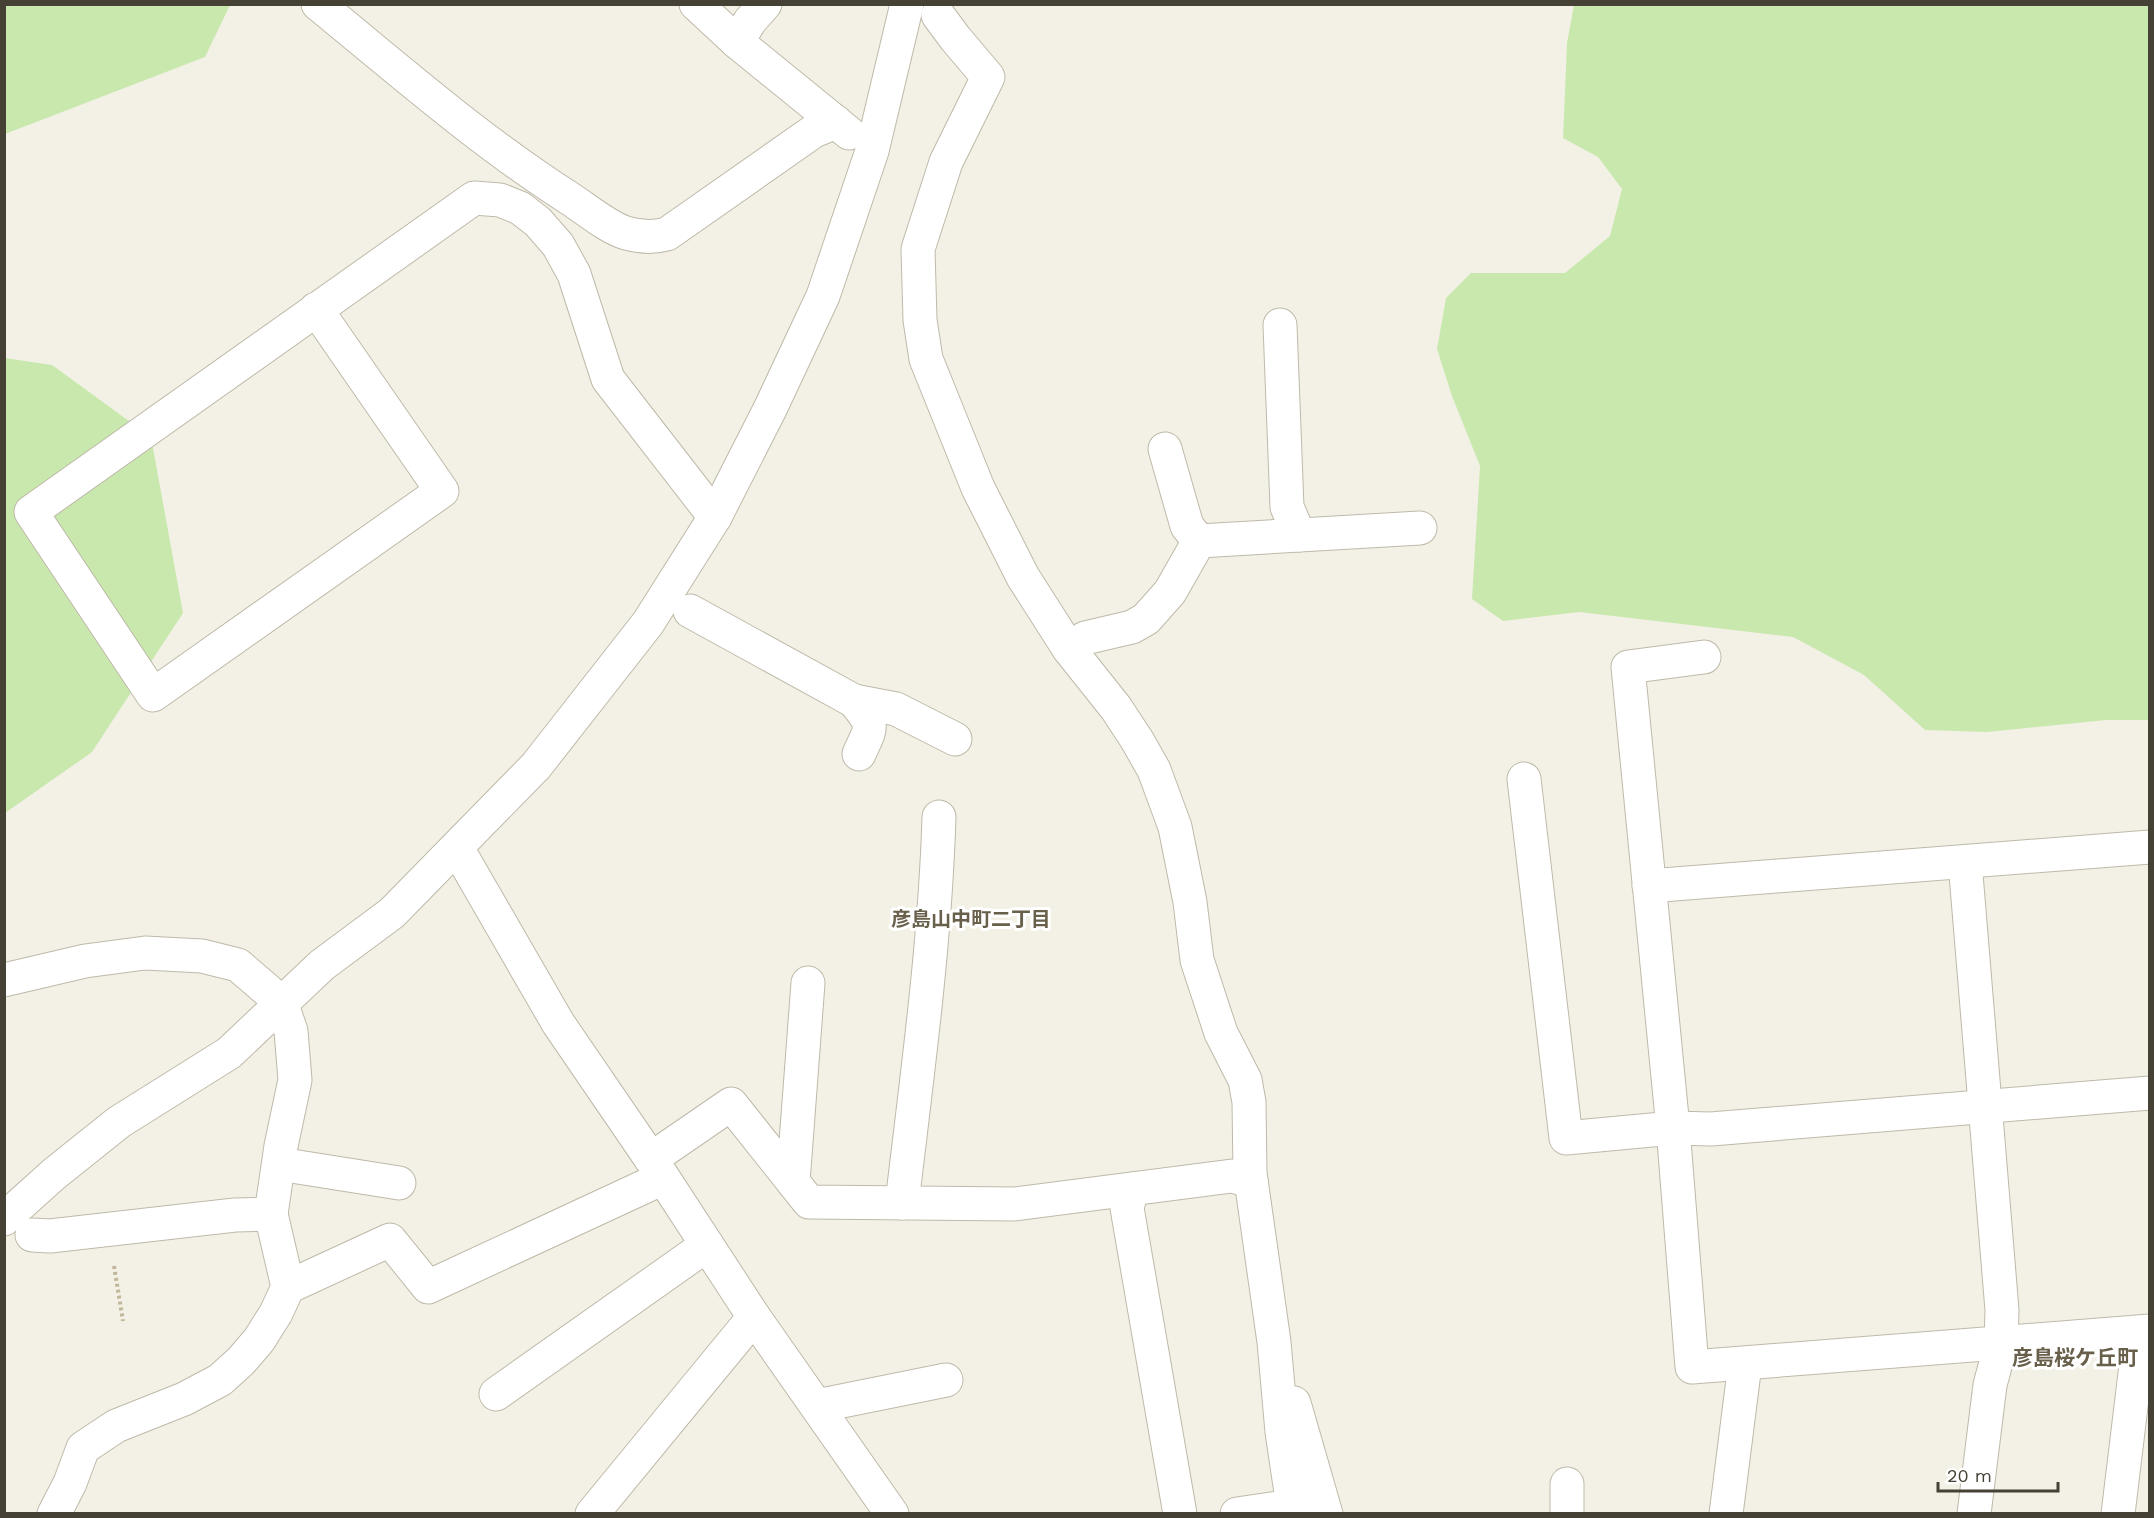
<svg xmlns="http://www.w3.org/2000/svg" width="2154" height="1518" font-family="'Work Sans','Noto Sans JP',sans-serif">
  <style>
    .green { fill: #c9e8ae }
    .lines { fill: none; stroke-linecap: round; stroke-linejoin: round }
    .minor-casing { stroke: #bfb9a9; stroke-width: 35 }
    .path { stroke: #c1b79a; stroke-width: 4; stroke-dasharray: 3 3; stroke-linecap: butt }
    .minor { stroke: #fff; stroke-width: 33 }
    .labels { text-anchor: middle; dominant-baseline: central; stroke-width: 6; stroke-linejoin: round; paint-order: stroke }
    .neighbourhood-label { font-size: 20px; font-weight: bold; fill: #69604c; stroke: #fff }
    .quarter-label { font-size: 21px; font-weight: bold; fill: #69604c; stroke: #fff }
  </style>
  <rect width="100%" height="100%" fill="#f3f1e6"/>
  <g class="green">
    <polygon points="4,5 5,4 230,5 205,57 5,134"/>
    <polygon points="1574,5 2149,5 2149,720 2106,720 1987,732 1925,730 1864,675 1793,637 1579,612 1503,621 1472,599 1480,466 1452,396 1437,349 1446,298 1471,273 1565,273 1610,236 1622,189 1598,157 1563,138 1567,43"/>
    <polygon points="5,358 52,365 151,437 183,613 92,752 5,813"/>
  </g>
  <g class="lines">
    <g class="minor-casing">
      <g id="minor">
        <path d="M318,4C400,71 482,143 572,200C587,210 609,228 626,233C640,237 653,238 667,234L814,131L836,122"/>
        <polyline points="696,4 737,42 849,133"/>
        <polyline points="938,15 955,38 988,77 946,162 918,249 920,320 926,359 978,488 1023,577 1069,649 1116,708 1137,740 1154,770 1175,827 1190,902 1197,960 1221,1033 1245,1080 1249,1102 1250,1173 1274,1342 1282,1432 1293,1506 1237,1514"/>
        <polyline points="737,42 750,21 765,4"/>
        <polyline points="316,309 442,491 153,695 31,512 474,198 500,200 520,208 538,222 558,245 574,274 608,379 715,517"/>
        <polyline points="1280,325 1287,507 1299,535"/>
        <polyline points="1165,449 1187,526 1199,541"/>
        <path d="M690,611L854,701C875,727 872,725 859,754"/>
        <polyline points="1069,649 1085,638 1132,627 1146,619 1170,592 1199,541 1420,528"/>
        <polyline points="1704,657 1628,667 1673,1128 1692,1367 2150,1331"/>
        <polyline points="854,701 896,709 955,739"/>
        <polyline points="1524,779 1566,1138 1673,1128 1711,1129 2150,1093"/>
        <polyline points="457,848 558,1023 651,1159 754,1317 892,1514"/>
        <polyline points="1965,862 2002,1310 2001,1344 1990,1385 1974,1514"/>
        <polyline points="1649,886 2150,847"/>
        <polyline points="4,980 85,961 145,953 202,956 238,965 281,1002 291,1031 295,1080 281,1146 271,1214 288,1287 276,1313 259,1340 241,1361 220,1380 184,1399 116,1426 83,1448 70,1483 54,1514"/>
        <polyline points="651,1159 731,1104 809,1202 1015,1204 1232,1176 1251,1181"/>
        <polyline points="279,1164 399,1183"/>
        <polyline points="793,1182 808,983"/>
        <polyline points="1132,1189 1127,1208 1180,1514"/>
        <path d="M902,1203C917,1075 935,947 939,817"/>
        <polyline points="4,1219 54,1174 119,1122 229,1053 322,965 392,913 536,766 648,623 715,517 770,409 823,296 872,151 907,4"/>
        <polyline points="32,1235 50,1236 235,1215 271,1214"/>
        <polyline points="288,1287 390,1240 428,1287 663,1178"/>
        <polyline points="496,1394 707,1245"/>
        <polyline points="1294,1403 1326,1514"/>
        <polyline points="817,1406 946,1380"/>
        <polyline points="1567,1484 1567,1514"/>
        <polyline points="592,1514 754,1317"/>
        <polyline points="1726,1514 1745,1364"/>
        <polyline points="2118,1514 2140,1332"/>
      </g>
    </g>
    <polyline class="path" points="114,1266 123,1321"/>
    <use href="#minor" class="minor"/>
  </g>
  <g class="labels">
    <g class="neighbourhood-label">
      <text x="971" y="919">彦島山中町二丁目</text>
    </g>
    <g class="quarter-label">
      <text x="2075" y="1357">彦島桜ケ丘町</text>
    </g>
  </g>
  <rect width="2154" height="1518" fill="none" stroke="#464135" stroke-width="12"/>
  <path d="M1938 1482v9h120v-9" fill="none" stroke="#464135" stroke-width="3"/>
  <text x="1947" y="1482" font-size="18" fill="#464135" stroke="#ffffff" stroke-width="4.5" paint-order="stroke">20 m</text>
</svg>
